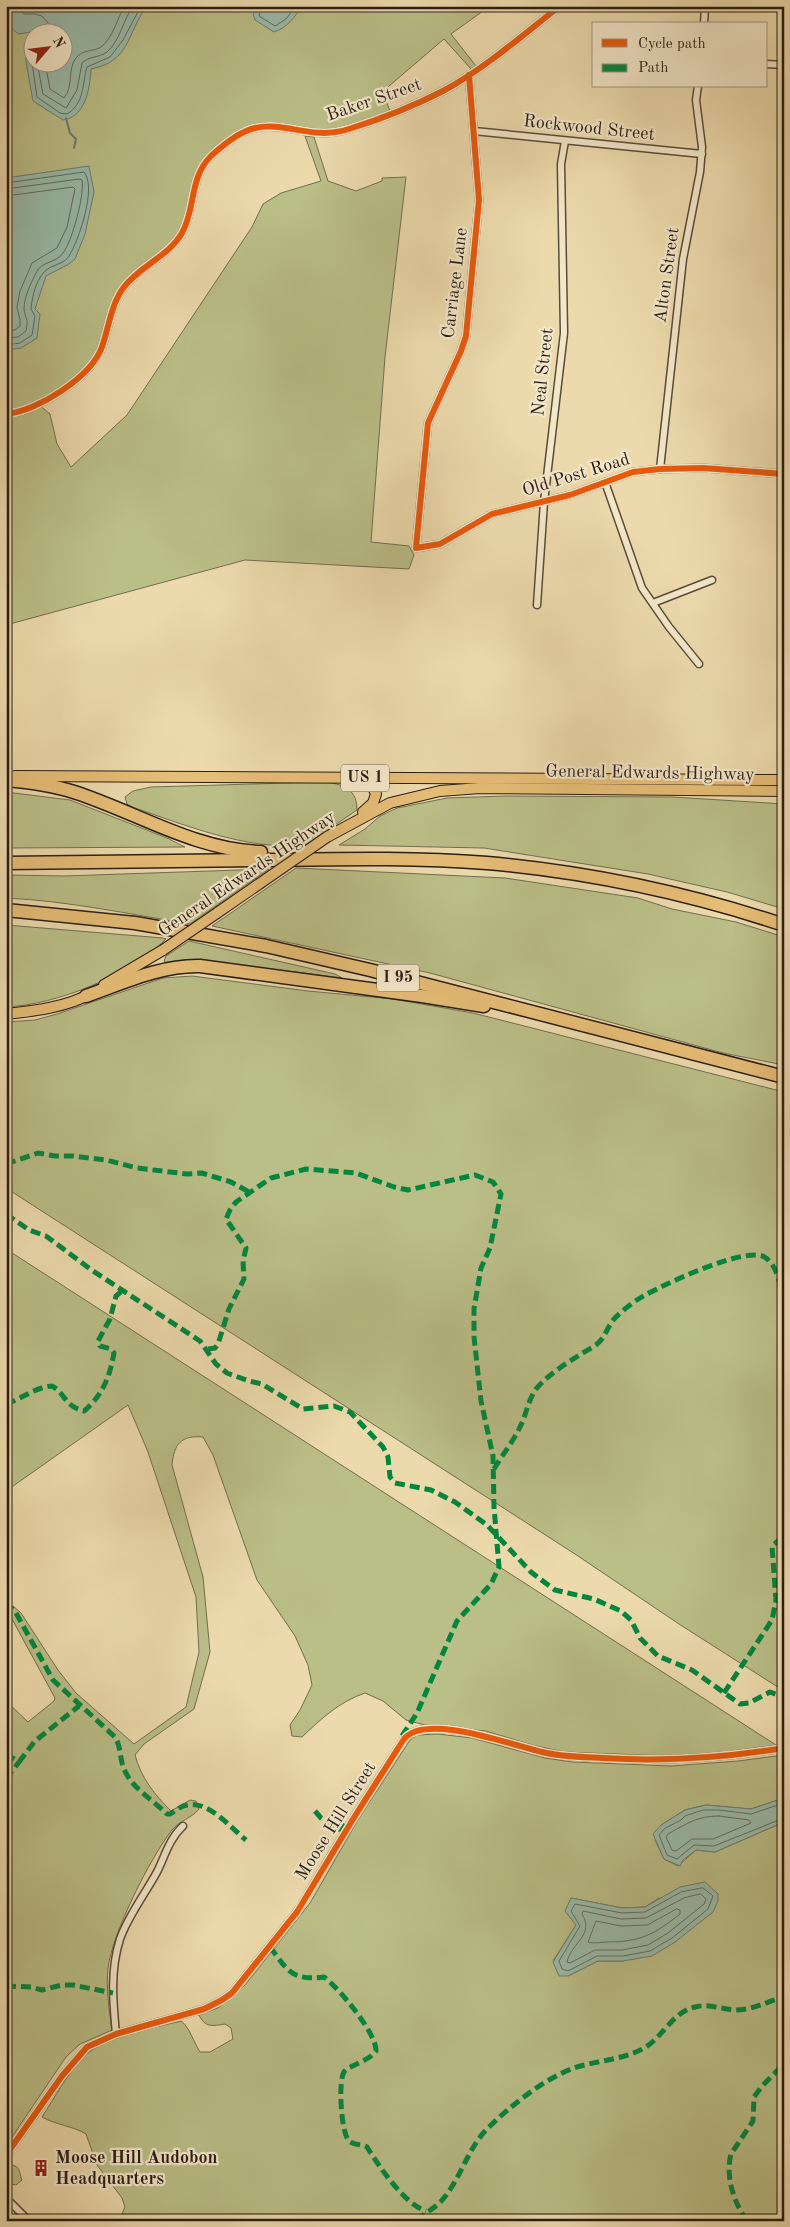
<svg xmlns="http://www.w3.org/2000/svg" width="790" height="2227" font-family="'Old Standard TT',serif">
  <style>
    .green { fill: #babe87; stroke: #726e4e; fill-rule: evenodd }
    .water { fill: #99bbab; stroke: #6c7c6f }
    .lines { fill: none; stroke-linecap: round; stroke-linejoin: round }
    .shore { stroke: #616c60; stroke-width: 1 }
    .stream { stroke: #6c7c6f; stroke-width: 2 }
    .minor-casing { stroke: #5a4c3a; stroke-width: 9 }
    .primary-casing { stroke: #291d14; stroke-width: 12 }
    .motorway-casing { stroke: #291d14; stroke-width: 15 }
    .minor { stroke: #f3e7c9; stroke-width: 6 }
    .primary { stroke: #e6bd76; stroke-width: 10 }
    .motorway { stroke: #e6bd76; stroke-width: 12 }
    .primary-bridge-casing { stroke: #291d14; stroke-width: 12; stroke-linecap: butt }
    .primary-bridge { stroke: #e6bd76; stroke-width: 10 }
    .quiet { stroke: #00873e; stroke-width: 5; stroke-dasharray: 10 5; stroke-linecap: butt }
    .cycleway-casing { stroke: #f3e7c9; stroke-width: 9 }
    .cycleway { stroke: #e8590c; stroke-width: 6 }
    .labels { text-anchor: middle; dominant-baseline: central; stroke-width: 4.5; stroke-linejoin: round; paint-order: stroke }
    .shield { fill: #f3e7c9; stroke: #665a4a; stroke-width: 1 }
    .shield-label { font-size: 16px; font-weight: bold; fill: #291d14 }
    .street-label { font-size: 18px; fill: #291d14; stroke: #f3e7c9 }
    .poi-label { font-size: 18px; font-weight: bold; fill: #291d14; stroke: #f3e7c9; text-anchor: start }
  </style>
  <rect width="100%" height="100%" fill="#ecdaac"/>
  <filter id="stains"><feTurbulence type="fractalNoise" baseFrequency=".004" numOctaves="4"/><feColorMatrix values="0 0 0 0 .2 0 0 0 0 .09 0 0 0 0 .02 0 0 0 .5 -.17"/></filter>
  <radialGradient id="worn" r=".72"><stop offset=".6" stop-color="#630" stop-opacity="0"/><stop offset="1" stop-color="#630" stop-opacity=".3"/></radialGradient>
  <g class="green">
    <path d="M6,6H490L451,34L476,66L471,69L444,39L382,92L391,113L337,132L264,127L243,133L205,164L182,233L120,292L102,347L90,367L38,404L50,414L57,444L71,467L127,415L252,227L263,204L281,193L321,181L305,136L314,137L328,181L356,191L382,181V178L406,177L385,357L371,542L409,546L414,555L409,569L245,560L6,625ZM32,32H62V62H32Z"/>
    <path d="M287,783C312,783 358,774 357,810L304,846C243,849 188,826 132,807L127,804L125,797L133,791L151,787Z"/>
    <polygon points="6,792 70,800 167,838 185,847 6,848"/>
    <polygon points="506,796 673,797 784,804 784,909 727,892 648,874 484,848 339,845 365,829 380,816 397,808 447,798"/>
    <polygon points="296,868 505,878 638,898 672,909 736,922 784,937 784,1065 723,1053 430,973 212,926"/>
    <path d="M269,869L190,924C128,914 69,901 6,898V875L64,876Z"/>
    <path d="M6,925L163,938L166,939C131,975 56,1005 6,1007Z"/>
    <polygon points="189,941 335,974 342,978 225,963 184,960 166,963 164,961 166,956"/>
    <polygon points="192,976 308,991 393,999 473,1013 784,1092 784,1691 679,1624 575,1554 6,1188 6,1022 35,1020 57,1014 163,978"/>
    <path d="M6,1249L776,1745L726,1752L669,1756L564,1752L532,1745L486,1731L425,1725L406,1720L383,1701L365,1693C339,1702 322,1718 302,1737L292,1736L290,1725L300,1710L312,1685L308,1665L295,1636L257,1580L213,1455L203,1437C181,1435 174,1444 172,1465L203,1577L210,1652L194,1709L144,1744L135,1755C141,1778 155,1795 171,1811L190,1800L196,1801L199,1809C192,1818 179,1821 172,1830C150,1858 112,1934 108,1968C106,1988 109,2010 112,2030L80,2044L66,2057L6,2146V1701L28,1722L54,1701L55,1698L6,1608L13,1606L21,1613L58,1670L76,1693L134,1744L186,1707L199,1652L196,1597L148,1452L128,1405L6,1491Z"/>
    <path d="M438,1734L472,1738L545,1758L572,1762L671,1766L738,1761L784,1755V1798L751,1809L706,1805L685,1810L661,1825L655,1840L664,1859L678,1866L696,1850L715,1852L784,1822V2221H119L125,2207L122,2198L97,2165L86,2134C73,2126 56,2125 42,2117C55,2097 67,2074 84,2057C103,2036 154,2028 181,2021C189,2026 194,2043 200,2052H210L233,2039L231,2028L225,2024C213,2026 205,2028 199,2015L218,2008L245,1985L310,1903L359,1818L410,1740L417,1735ZM571,1898L622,1908L645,1907L659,1898L713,1912L694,1926L623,1961H598L568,1976L553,1961L576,1925Z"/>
    <path d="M11,2165C21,2166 19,2173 22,2180L16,2185L6,2183V2167Z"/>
  </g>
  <g class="water">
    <path d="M6,6H147C126,34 131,61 91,69C90,87 86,117 63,120L33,101L26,62L25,43L32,42V62H62V32L36,31L19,34C7,27 6,19 6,6Z"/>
    <path d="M260,6H302C295,17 287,28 274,32L255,20L253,14Z"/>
    <polygon points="89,166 94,192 85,234 75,259 69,264 46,276 35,309 40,314 37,338 21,348 6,350 6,178"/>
    <polygon points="784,1798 784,1822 715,1852 696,1850 683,1860 680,1866 664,1859 653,1834 661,1825 685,1810 706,1805 751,1809"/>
    <polygon points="705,1882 718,1894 718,1901 713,1912 675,1942 652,1956 623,1961 598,1961 568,1976 559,1976 553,1962 576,1925 565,1911 571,1898 622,1908 645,1907 680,1887"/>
  </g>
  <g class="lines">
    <g class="shore">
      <polyline points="13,6 24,14 35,14 42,16 48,23 51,32"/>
      <polyline points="262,6 259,16 275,26 286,19 296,6"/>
      <path d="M32,47L30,49L37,97L60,113L67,114C85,103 82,84 87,67L110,57L123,40L141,6"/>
      <path d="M37,62L43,94L66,108L77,90L82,63C89,56 99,58 107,52C120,41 123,20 133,6"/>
      <path d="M45,62L50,89L64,98C74,86 67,69 76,58C83,49 93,52 101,47C112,39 118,18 124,6"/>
      <path d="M6,183L84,172C97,187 79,240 69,256C66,262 55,265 49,268C37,275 32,296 31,309L35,316L32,335L20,343L6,345"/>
      <path d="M6,189L79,179L82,180C85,193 72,242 63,253C57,263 41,261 36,273C31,283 24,297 24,309C25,319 29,317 26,331L18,337L6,338"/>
      <polyline points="6,196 73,187 75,189 67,227 57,248 32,263 20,291 17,307 20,320 20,326 15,330 6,331"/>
      <polyline points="784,1803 751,1814 719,1810 703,1810 685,1816 681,1820 664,1829 659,1835 667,1855 677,1859 694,1845 714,1846 784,1818"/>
      <path d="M719,1816L749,1820L751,1823L713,1839H692L676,1851L672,1850L666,1837L668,1834C686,1824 697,1816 719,1816Z"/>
      <polygon points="703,1888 713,1896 708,1909 672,1938 650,1951 623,1956 597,1956 568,1971 562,1969 559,1961 580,1926 571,1911 575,1904 622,1913 645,1912 681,1892"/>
      <path d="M701,1894L706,1899L704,1904L668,1933L648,1945L622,1950H595L570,1963L567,1962C571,1943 595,1935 582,1914L583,1911L621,1919L646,1918L684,1898Z"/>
      <path d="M677,1909L680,1910V1914C655,1934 640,1942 608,1942C601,1942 593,1944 588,1942L596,1921L621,1926L647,1925Z"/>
    </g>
    <polyline class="stream" points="66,118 70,133 76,139 74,148"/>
    <g class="minor-casing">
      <g id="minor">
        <polyline points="704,24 705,6"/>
        <polyline points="766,64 784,65"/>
        <polyline points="469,75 479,200 466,336 461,351 428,423 416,548 440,544 492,514 570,495 633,472 660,469 703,468 784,474"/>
        <polyline points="474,131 702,154"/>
        <path d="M6,414C38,411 91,377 102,347C109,327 111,304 124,287C140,266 169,256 182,233C196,208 189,178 211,156C222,146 240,131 255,128C286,121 312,141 349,129C381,119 414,106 443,91C483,70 524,34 560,6"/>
        <polyline points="660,469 683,259 700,172 702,147 696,100 698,86"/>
        <polyline points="605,482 642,588 669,627 699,664"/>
        <polyline points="653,603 712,580"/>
        <polyline points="537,605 544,502 564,333 561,164 565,141"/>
        <path d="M116,2034C113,2002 110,1970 120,1939C128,1916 145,1894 157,1872C165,1856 169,1839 183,1826"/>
        <path d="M6,2155L62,2076L87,2047L116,2034L204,2009L222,2000L232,1993L297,1912L355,1816L404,1739C426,1712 514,1746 542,1752C562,1757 583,1757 603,1758C665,1762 722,1758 784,1748"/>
        <polyline points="6,2198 29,2221"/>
      </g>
    </g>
    <g class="primary-casing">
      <g id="primary">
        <polyline points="15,776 784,780"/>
        <polyline points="362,779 372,785 376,794 373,803 363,812"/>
        <polyline points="327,837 390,803 440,791 480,788 784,791"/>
        <polyline points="217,913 259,884"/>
        <polyline points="104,985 163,950"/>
        <path d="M6,1014C35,1011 67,1007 92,993"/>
      </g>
    </g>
    <g class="motorway-casing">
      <g id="motorway">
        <path d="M6,780C29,782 52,785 74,792C136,812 195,850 261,852"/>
        <path d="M6,863C92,862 177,861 263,860C337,859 412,857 487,863C588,872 688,893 784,925"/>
        <polyline points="6,910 135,923 266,946 370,970 784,1077"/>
        <path d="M86,996C123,983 161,965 200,966L422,996L484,1006"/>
      </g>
    </g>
    <use href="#minor" class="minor"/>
    <use href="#primary" class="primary"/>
    <use href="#motorway" class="motorway"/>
    <g class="primary-bridge-casing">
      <g id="primary-bridge">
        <polyline points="259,884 327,837"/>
        <polyline points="163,950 217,913"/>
      </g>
    </g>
    <use href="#primary-bridge" class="primary-bridge"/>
    <g class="quiet">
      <polyline points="6,1164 38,1153 55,1156 73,1156 106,1160 137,1168 187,1174 202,1173 231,1182 249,1192"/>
      <polyline points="6,1214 29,1230 46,1236 90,1269 200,1341 216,1364 227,1373 249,1381 262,1384 303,1409 334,1406 350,1412 383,1447 388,1457 390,1477 395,1483 431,1490 455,1502 487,1525 531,1572 555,1590 594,1599 621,1611 631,1620 640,1638 658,1656 692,1670 740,1704 749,1703 770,1692 778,1695 784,1702"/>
      <polyline points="208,1349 215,1348 218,1344 229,1309 244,1279 243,1261 246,1248 226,1219 230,1210 236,1202 271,1178 306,1169 356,1173 394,1187 408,1190 475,1175 493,1182 501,1194 490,1248 481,1268 474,1309 474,1337 481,1401 493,1456 494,1507 499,1567 491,1584 457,1621 417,1713 402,1736"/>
      <path d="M6,1404C21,1399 36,1387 52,1386C66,1394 64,1406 84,1411C103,1395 110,1376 114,1353L111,1349L100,1346L98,1341L110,1319L116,1296L123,1290"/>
      <path d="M494,1469C502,1455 513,1442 520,1427C526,1416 528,1400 536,1389C548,1375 565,1364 581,1354C586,1351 592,1348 597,1344C606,1337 608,1324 616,1317C623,1310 632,1303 640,1298C658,1287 750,1243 766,1258C783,1272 781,1299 784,1318"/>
      <path d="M6,1602L16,1613L53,1680L115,1737C122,1748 119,1760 125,1771C133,1789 153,1800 167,1814H170C176,1811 180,1806 187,1805C208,1800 231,1828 246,1840"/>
      <polyline points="724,1693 772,1620 776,1600 772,1546 784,1536"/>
      <polyline points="6,1754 19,1762 35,1741 79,1706"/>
      <polyline points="6,1779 19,1762"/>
      <polyline points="315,1811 321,1818 337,1830 343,1828 347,1822"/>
      <path d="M270,1947C288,1971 292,1981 324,1977C339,1988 377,2034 376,2051C368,2062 349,2065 344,2072C338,2081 341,2133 349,2141C353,2145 362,2144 367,2147C379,2166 404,2204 426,2211"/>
      <polyline points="6,1986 31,1987 42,1990 62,1985 73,1985 113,1993"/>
      <polyline points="105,2221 109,2219 112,2221"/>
      <path d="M417,2221C425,2212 436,2208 443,2199C461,2178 468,2148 487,2129C509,2107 545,2078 574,2068C598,2060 624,2060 646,2047C664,2035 673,2012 695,2007C709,2003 723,2010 736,2010C753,2010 768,2001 784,1997"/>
      <path d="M747,2221C734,2203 725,2176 731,2154L753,2121L754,2097L762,2086L784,2064"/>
    </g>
    <g class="cycleway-casing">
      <g id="cycleway">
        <polyline points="469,75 479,200 466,336 461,351 428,423 416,548 440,544 492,514 570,495 633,472 660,469 703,468 784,474"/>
        <path d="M6,414C38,411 91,377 102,347C109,327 111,304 124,287C140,266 169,256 182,233C196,208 189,178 211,156C222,146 240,131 255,128C286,121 312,141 349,129C381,119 414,106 443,91C483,70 524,34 560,6"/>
        <path d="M6,2155L62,2076L87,2047L116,2034L204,2009L222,2000L232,1993L297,1912L355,1816L404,1739C426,1712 514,1746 542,1752C562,1757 583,1757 603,1758C665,1762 722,1758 784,1748"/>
      </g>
    </g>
    <use href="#cycleway" class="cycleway"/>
  </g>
  <defs>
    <g id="building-bare" transform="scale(1.35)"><path d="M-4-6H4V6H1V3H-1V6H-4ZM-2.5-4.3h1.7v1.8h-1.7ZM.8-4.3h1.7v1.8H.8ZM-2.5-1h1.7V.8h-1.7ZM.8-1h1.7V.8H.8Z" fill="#8f2418" stroke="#f3e7c9" stroke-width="2.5" paint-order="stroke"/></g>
  </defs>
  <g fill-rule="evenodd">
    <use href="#building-bare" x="41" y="2168"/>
  </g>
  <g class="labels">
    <g class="shield">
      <rect x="341" y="764.5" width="48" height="27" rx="4"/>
      <rect x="377" y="964.5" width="42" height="27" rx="4"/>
    </g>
    <g class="shield-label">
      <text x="365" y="778">US 1</text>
      <text x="398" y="978">I 95</text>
    </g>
    <g class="street-label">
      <text transform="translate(374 100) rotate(-19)">Baker Street</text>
      <text transform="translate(589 128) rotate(6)">Rockwood Street</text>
      <text transform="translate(667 275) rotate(-82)">Alton Street</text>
      <text transform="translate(455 283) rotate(-83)">Carriage Lane</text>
      <text transform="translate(543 372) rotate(-84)">Neal Street</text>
      <text transform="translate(576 475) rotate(-17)">Old Post Road</text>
      <text transform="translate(650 773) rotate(1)">General Edwards Highway</text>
      <text transform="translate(247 874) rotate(-34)">General Edwards Highway</text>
      <text transform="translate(336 1821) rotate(-58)">Moose Hill Street</text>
    </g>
    <g class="poi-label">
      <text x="55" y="2158">Moose Hill Audobon<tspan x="55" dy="21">Headquarters</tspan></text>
    </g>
  </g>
  <rect width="790" height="2227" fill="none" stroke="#ecdaac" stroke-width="25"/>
  <rect x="8" y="8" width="775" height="2212" fill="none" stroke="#291d14" stroke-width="2.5"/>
  <rect x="12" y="12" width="765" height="2202" fill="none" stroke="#291d14"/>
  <rect x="592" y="22" width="175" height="65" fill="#f3e7c9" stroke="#a29681"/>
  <rect x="602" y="39" width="25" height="8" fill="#e8590c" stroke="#a29681"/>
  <text x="638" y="48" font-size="15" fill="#291d14">Cycle path</text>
  <rect x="602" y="64" width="25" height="8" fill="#00873e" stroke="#a29681"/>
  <text x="638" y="72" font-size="15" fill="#291d14">Path</text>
  <g transform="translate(48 48) rotate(62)"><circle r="24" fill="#f3e7c9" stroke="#a29681"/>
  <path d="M0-4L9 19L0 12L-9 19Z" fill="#8f2418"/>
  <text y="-8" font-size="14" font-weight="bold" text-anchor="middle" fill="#291d14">N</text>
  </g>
  <rect width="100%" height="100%" filter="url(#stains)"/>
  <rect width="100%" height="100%" fill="url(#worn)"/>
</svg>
